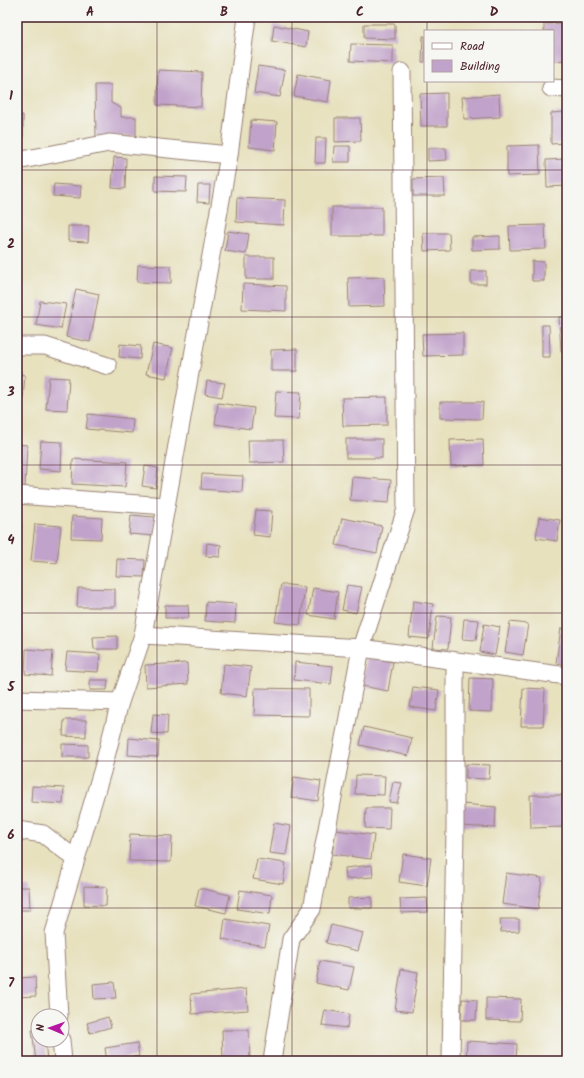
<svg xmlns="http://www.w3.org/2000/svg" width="584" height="1078" font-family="Kalam,sans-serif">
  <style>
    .building { fill: #c1a2ca }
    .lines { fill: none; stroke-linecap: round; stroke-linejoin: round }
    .street-casing { stroke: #988074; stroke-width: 19 }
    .street { stroke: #fff; stroke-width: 17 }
    .grid { fill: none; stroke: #4a1f2b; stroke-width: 1; stroke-opacity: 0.55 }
    .neatline { fill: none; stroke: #4a1f2b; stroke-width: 1.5 }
    .grid-label { font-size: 13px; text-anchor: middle; font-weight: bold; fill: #4a1f2b }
  </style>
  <rect width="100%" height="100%" fill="#f6f6f2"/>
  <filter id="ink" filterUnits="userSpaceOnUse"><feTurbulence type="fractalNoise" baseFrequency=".025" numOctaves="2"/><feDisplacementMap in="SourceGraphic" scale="8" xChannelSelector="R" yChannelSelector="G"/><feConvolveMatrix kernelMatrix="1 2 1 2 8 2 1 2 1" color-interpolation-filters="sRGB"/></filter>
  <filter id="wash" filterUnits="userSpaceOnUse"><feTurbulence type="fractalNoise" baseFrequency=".012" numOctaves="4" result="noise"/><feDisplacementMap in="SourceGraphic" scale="16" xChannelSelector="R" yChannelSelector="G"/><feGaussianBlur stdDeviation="0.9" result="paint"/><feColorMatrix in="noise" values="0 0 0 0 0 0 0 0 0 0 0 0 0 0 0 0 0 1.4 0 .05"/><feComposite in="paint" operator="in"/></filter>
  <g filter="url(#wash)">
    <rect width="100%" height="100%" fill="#e7e1be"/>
    <g id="blocks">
      <g class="building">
        <polygon points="567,23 567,60 553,61 553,31 544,31 544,24"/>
        <polygon points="364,24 395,24 395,39 364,38"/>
        <polygon points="274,25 308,32 306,47 272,41"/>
        <polygon points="423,36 425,36 425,62 422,62"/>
        <polygon points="351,44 393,45 393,63 350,61"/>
        <polygon points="258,66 285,70 280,97 254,93"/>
        <polygon points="158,70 202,72 201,107 157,105"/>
        <polygon points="298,74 331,80 328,102 294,96"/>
        <polygon points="95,85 111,85 111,103 121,108 121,117 136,117 136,136 96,137"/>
        <polygon points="447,93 447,126 421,126 420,94"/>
        <polygon points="499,94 500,117 464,119 462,97"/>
        <polygon points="565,112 565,143 551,144 551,113"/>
        <polygon points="17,115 23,115 23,149 17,150"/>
        <polygon points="335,118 360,118 361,141 335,142"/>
        <polygon points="251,120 277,122 275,150 249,147"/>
        <polygon points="316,138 326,138 325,163 315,163"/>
        <polygon points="539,145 540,175 507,176 507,146"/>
        <polygon points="334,146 350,146 350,162 333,162"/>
        <polygon points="428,148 446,148 447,160 428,161"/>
        <polygon points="114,157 126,158 125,189 112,188"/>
        <polygon points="567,159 567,186 547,187 546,160"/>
        <polygon points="155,176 187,177 186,192 155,191"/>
        <polygon points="444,178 445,196 413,196 413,179"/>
        <polygon points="54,184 81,186 80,198 53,196"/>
        <polygon points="198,185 210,185 209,203 197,202"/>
        <polygon points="237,198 285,200 284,225 236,222"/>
        <rect x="332" y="207" width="50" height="29"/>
        <polygon points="545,225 546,249 510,250 509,226"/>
        <polygon points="68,226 89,226 88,242 68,241"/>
        <polygon points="228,231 249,234 246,254 225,251"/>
        <polygon points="423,233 449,233 450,250 424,251"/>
        <polygon points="500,236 500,249 472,250 472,237"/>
        <rect x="246" y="257" width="28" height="22"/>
        <polygon points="532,261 544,262 544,281 532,281"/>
        <polygon points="138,265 171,266 171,283 137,282"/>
        <rect x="471" y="271" width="15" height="13"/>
        <polygon points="384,277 385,306 349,307 348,278"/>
        <polygon points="243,284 286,286 286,311 242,309"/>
        <polygon points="76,289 99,294 90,342 66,337"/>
        <polygon points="40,301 66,304 61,329 36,325"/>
        <polygon points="559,317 567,317 567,351 561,351"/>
        <polygon points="542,325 549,325 550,357 542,357"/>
        <polygon points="463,333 463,355 423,356 422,334"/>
        <polygon points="120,344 141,346 140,359 119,357"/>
        <polygon points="153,344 173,348 166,378 146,374"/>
        <polygon points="297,349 297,371 271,371 271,350"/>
        <polygon points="17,374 25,375 22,409 17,409"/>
        <polygon points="49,377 69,378 67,410 46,409"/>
        <polygon points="207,381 225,383 222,397 205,394"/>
        <polygon points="276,391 301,392 299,419 274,418"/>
        <polygon points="387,397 387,425 343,426 342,398"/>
        <polygon points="440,402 483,402 482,419 440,418"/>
        <polygon points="218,403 254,408 251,429 215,424"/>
        <polygon points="88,414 133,419 132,433 86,429"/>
        <rect x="346" y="439" width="36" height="19"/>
        <polygon points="483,439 484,465 451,466 450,440"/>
        <polygon points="248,440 283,440 284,462 249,463"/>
        <polygon points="41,441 62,442 61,471 39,469"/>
        <polygon points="17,444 27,445 25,488 17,488"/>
        <polygon points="73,459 127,462 125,487 72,484"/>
        <polygon points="145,466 158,468 156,488 142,486"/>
        <polygon points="202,474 243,476 242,492 201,489"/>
        <polygon points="352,477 391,480 389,503 350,500"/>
        <polygon points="256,510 272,511 270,537 253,535"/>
        <polygon points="131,515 155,517 154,536 129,534"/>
        <polygon points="72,516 102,518 101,539 71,538"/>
        <polygon points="539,517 560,520 557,541 536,538"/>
        <polygon points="342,518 382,526 377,553 336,545"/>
        <polygon points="17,522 21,522 18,564 17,564"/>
        <polygon points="35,524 61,526 57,563 31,561"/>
        <polygon points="207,543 221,545 220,557 206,556"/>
        <polygon points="117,559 145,560 144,577 116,576"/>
        <polygon points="281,584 305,587 300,625 275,622"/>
        <polygon points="347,585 362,587 356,613 342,610"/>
        <polygon points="78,588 115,589 115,607 77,607"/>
        <polygon points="313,588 338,592 334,619 308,615"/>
        <polygon points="413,601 433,604 429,639 409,637"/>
        <polygon points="206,602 236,604 235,623 205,621"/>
        <polygon points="165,605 188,605 189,618 165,618"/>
        <polygon points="437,616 451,617 448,649 433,648"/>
        <polygon points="464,619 479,620 476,640 462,639"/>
        <polygon points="510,622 528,624 523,655 505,652"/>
        <polygon points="484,624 500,627 495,655 480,652"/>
        <polygon points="561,628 567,629 567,665 556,663"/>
        <polygon points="117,636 117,649 94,649 93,637"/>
        <polygon points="26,649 53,651 51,676 25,674"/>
        <polygon points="67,652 100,654 98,672 65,670"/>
        <polygon points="367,657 393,662 388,691 362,686"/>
        <polygon points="295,662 333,666 331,684 294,680"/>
        <polygon points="187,663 188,684 146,687 145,665"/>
        <polygon points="224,664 251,667 247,696 221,693"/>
        <polygon points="470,678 493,679 492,712 469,711"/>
        <polygon points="90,680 108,680 107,690 90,690"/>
        <polygon points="413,687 439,690 436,711 410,707"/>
        <polygon points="255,688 309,689 309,716 254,715"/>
        <polygon points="523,688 545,689 543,726 521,726"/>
        <polygon points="153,714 168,715 167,734 151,733"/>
        <polygon points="64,720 86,720 86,737 63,736"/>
        <polygon points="364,727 412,738 408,756 360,745"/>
        <polygon points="129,738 159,741 158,757 128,755"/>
        <polygon points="62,744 88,745 88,757 62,757"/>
        <polygon points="466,764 490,765 489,779 466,778"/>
        <polygon points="356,775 385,776 384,795 355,794"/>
        <polygon points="294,777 321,781 318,801 291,797"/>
        <polygon points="393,782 402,783 397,803 389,802"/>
        <polygon points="32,786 64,788 63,804 31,802"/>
        <polygon points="530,795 562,795 563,827 531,828"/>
        <polygon points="462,804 496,807 495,828 461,826"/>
        <polygon points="366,808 390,808 389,829 365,828"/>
        <polygon points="274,823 291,826 286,855 269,853"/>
        <polygon points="336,830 374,835 371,859 332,854"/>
        <polygon points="130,834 172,836 171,862 129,861"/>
        <polygon points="403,854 431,858 427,886 399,882"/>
        <polygon points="257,859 286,863 283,884 253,879"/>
        <polygon points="372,865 373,877 346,879 345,868"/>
        <polygon points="506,873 542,878 538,909 502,904"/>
        <polygon points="84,886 107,887 106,906 84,905"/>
        <polygon points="17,887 29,887 30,910 17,910"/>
        <polygon points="199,888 230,895 226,913 195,906"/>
        <polygon points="240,890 272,895 270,914 237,909"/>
        <polygon points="372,897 372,908 348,908 348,898"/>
        <polygon points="427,898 428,912 401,913 400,899"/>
        <polygon points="225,919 269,926 265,946 222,939"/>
        <polygon points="500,919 519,919 519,931 501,932"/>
        <polygon points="331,925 363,933 358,951 326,943"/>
        <polygon points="320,961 354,967 349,990 316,983"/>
        <polygon points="401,969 418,972 412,1012 395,1010"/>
        <polygon points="35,977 36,996 17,997 17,978"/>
        <polygon points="114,982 116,998 94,999 93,984"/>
        <polygon points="246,989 248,1010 192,1014 191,994"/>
        <polygon points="486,998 521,999 520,1021 486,1020"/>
        <polygon points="462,999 477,1000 476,1020 461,1020"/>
        <polygon points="325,1010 349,1014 347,1028 322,1025"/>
        <polygon points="108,1017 111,1027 90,1033 87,1023"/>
        <polygon points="38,1029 38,1040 45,1040 47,1061 36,1061 32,1030"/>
        <polygon points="222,1030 249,1030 250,1061 223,1061"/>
        <polygon points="467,1041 517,1044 516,1061 466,1061"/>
        <polygon points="137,1043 139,1056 107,1061 105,1048"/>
      </g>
    </g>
  </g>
  <g filter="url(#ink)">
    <use href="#blocks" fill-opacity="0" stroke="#988074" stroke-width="1"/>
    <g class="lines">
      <g class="street-casing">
        <g id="street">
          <polyline points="402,72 406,509 361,648 567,676"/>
          <polyline points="551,88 567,89"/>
          <polyline points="17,161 109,143 229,155"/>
          <polyline points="17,346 45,346 108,366"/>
          <polyline points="17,495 166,506"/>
          <polyline points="143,635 361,648 312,909 291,939 272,1061"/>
          <polyline points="17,699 120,702"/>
          <polyline points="17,830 43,834 76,859"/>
          <polyline points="59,1016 54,933 103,768 120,702 143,635 229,155 247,17"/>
          <polyline points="61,1040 63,1061"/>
          <polyline points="451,1061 455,828 455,661"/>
        </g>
      </g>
      <use href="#street" class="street"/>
    </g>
  </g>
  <path class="grid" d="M157,17V1061M292,17V1061M427,17V31M427,81V1061M17,170H567M17,317H567M17,465H567M17,613H567M17,761H567M17,908H567"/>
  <rect width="584" height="1078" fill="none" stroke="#f6f6f2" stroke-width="44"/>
  <rect x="424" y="30" width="130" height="52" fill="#f6f6f2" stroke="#b1a0a2"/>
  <rect x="432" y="43" width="20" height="6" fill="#ffffff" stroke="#b1a0a2"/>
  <text x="460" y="50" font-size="12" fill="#4a1f2b">Road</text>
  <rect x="432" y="60" width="20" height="12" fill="#c1a2ca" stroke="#b1a0a2"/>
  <text x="460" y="70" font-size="12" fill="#4a1f2b">Building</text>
  <g transform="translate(50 1028) rotate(272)"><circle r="19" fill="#f6f6f2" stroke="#b1a0a2"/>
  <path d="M0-3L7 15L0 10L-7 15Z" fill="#b5179e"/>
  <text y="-6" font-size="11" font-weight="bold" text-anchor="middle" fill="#4a1f2b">N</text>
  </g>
  <rect x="22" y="22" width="540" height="1034" class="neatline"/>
  <g class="grid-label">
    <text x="90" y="16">A</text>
    <text x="224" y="16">B</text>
    <text x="360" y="16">C</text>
    <text x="494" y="16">D</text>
    <text x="11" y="100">1</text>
    <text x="11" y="248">2</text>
    <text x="11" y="396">3</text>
    <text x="11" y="544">4</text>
    <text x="11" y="691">5</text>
    <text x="11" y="839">6</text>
    <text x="11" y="987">7</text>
  </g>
</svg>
